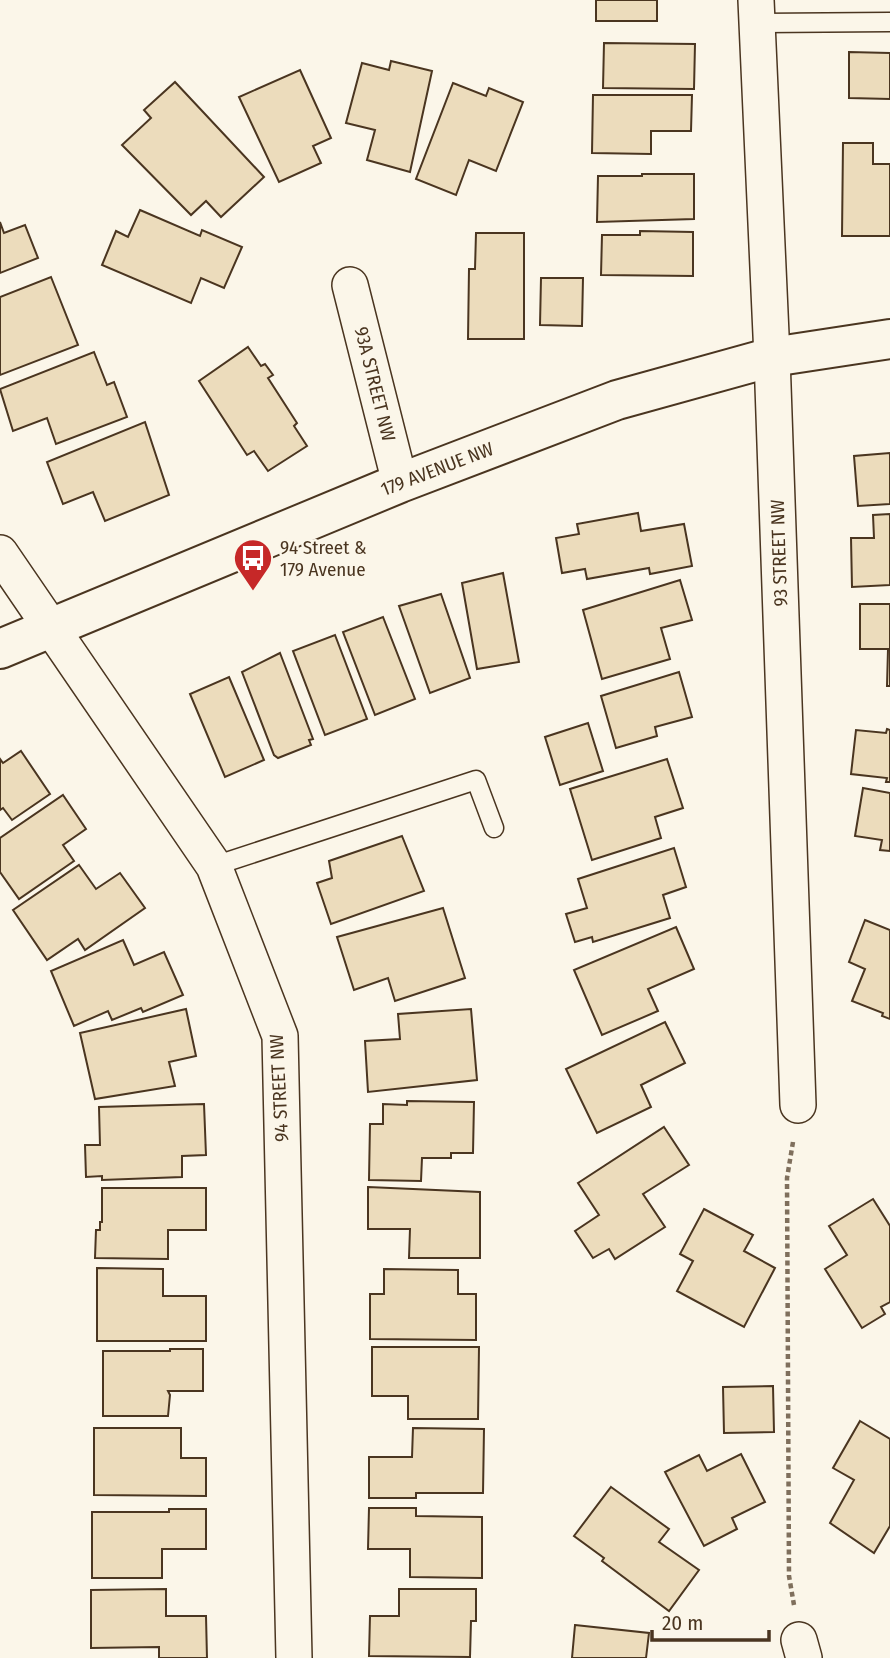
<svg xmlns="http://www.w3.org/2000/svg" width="890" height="1658" font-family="'Fira Sans Condensed',sans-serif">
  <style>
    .building { fill: #ecdcbc; stroke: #4a3520; stroke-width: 2 }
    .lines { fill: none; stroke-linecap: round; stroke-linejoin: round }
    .service-casing { stroke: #4a3520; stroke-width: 21 }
    .minor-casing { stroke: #4a3520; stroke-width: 38 }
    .tertiary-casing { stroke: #4a3520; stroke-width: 42 }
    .path { stroke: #7f6f5c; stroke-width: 4.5; stroke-dasharray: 5 3.5; stroke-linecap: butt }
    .service { stroke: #fbf6e9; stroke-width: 18 }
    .minor { stroke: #fbf6e9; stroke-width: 35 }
    .tertiary { stroke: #fbf6e9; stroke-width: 38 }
    .labels { text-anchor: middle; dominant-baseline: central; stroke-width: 5; stroke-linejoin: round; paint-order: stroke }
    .street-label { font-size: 19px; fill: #4a3520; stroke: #fbf6e9 }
    .poi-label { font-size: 19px; fill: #4a3520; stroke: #fbf6e9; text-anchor: start }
  </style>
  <rect width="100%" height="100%" fill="#fbf6e9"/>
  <g class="building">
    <rect x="596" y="0" width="61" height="21"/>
    <polygon points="604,43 695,44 694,89 603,88"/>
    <polygon points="849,52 890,53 890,99 849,98"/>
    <polygon points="391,61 432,71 410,172 367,160 375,130 346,123 362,63 389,70"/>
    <polygon points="300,70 331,138 313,146 321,163 279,182 239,97"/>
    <polygon points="175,82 264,177 221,217 206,201 191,215 122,145 151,118 144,110"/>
    <polygon points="453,83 486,96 489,88 523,102 496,171 469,160 456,195 416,179"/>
    <polygon points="593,95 692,95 691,131 651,131 651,154 592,153"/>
    <polygon points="843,143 873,143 873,164 890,164 890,236 842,236"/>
    <polygon points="642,174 694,174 694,219 597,222 598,176 642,176"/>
    <polygon points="140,210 200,236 202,230 242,247 224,288 201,278 191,303 102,265 116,231 128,237"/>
    <polygon points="0,222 4,233 25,225 38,258 0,273"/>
    <polygon points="640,231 693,232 693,276 601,275 602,235 640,235"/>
    <polygon points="476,233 524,233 524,339 468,339 469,269 475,269"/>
    <polygon points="51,277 78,345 0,375 0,297"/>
    <polygon points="541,278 583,278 582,326 540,325"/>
    <polygon points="248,347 261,366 265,364 273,375 268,378 297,423 294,426 307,446 268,471 254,451 247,455 199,381"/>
    <polygon points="94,352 107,385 114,382 127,417 56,444 47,418 13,431 0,389"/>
    <polygon points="145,422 169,495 105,521 93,492 63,504 47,462"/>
    <polygon points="890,453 890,504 858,506 854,456"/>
    <polygon points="638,513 641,531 684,524 692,566 650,574 649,568 587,579 585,569 562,573 556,538 579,534 577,524"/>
    <polygon points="890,514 890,585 852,587 851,538 874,538 873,515"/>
    <polygon points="503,573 519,662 477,669 462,583"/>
    <polygon points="680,580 692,620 661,628 670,659 602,679 583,610"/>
    <polygon points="441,594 470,678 430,693 399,606"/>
    <polygon points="860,604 890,604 890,686 887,686 888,649 860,649"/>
    <polygon points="383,617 415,699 375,715 343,632"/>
    <polygon points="335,635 367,719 325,735 293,651"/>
    <polygon points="280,653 313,739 309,740 311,745 278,758 274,755 242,672"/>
    <polygon points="679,672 692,717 655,727 657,736 616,748 601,696"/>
    <polygon points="229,677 264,760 225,777 190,694"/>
    <polygon points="588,723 603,771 560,785 545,737"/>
    <polygon points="887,729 890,730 890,782 886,782 887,778 851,774 856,730 886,733"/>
    <polygon points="21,751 50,794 12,820 3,808 0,810 0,759 3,763"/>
    <polygon points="667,759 683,808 655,817 661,838 592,860 570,789"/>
    <polygon points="863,788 890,793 890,851 880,850 882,840 855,836"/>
    <polygon points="63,795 86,829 63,845 74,861 19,899 0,872 0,838"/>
    <polygon points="402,836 424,891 331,924 317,883 332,878 329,861"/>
    <polygon points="674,848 686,887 663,895 670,918 593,942 592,937 575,942 566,914 587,908 578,879"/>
    <polygon points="79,865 96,889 120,873 145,908 85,950 78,939 47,960 13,910"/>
    <polygon points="443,908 465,978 395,1001 388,978 354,990 337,937"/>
    <polygon points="865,920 890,930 890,1019 882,1016 883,1013 852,1001 865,969 849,962"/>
    <polygon points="676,927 694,969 648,989 658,1011 602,1035 574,970"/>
    <polygon points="123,940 134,965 164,952 183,995 143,1012 141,1008 112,1020 108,1011 74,1026 51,971"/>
    <polygon points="186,1009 196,1056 169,1062 175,1086 95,1099 80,1033"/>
    <polygon points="471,1009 477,1080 368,1092 365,1041 400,1039 398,1014"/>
    <polygon points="665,1022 685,1063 641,1085 651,1107 597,1133 566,1069"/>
    <polygon points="407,1101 474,1102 473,1153 451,1153 451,1158 422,1158 421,1181 369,1180 370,1124 383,1124 383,1104 407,1105"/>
    <polygon points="204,1104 206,1155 182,1156 182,1177 102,1180 102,1176 86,1177 85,1145 100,1145 99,1107"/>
    <polygon points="664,1127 689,1165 643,1194 665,1227 615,1259 609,1249 593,1258 575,1231 599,1215 578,1183"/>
    <polygon points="368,1187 480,1192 480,1258 409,1258 410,1229 368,1229"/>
    <polygon points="102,1188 206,1188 206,1230 168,1230 168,1259 95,1258 96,1230 100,1230 100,1222 102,1222"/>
    <polygon points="873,1199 890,1226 890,1302 881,1307 885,1314 862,1328 825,1269 847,1255 829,1226"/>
    <polygon points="704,1209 753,1235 744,1251 775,1268 744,1327 677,1291 693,1261 680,1254"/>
    <polygon points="97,1268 163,1269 163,1296 206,1296 206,1341 97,1341"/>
    <polygon points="384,1269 458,1270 458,1294 476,1294 476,1340 370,1339 370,1294 384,1294"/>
    <polygon points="372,1347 479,1347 478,1419 408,1419 408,1396 372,1396"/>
    <polygon points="170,1349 203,1349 203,1391 168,1391 170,1395 168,1416 103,1416 103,1351 170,1351"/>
    <polygon points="773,1386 774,1432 724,1433 723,1387"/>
    <polygon points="860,1421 890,1439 890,1526 874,1553 830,1523 854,1480 833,1468"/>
    <polygon points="94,1428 181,1428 181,1458 206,1458 206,1496 94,1495"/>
    <polygon points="413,1428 484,1429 483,1493 416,1493 416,1498 369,1498 369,1457 412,1457"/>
    <polygon points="741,1454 765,1502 732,1518 737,1529 704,1546 665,1472 699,1455 707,1471"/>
    <polygon points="611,1487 669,1529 659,1542 699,1570 669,1611 602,1561 604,1558 574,1536"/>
    <polygon points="369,1508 416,1508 416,1516 482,1517 482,1578 410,1577 410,1549 368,1549"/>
    <polygon points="169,1509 206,1509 206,1549 162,1549 162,1578 92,1578 92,1512 169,1512"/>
    <polygon points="166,1589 166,1616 206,1616 207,1658 159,1658 159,1647 91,1648 91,1590"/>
    <polygon points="399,1589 476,1589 476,1621 471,1621 470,1657 369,1656 370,1616 399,1616"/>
    <polygon points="575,1625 649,1633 646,1658 572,1658"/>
  </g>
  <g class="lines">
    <g class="service-casing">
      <g id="service">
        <polyline points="757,23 890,22"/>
        <polyline points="214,866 476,780 494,828"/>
      </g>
    </g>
    <g class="minor-casing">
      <g id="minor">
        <polyline points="756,0 772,357 798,1105"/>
        <polyline points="350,285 400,483"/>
        <polyline points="0,553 214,866 280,1036 294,1658"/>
        <polyline points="799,1640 804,1658"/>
      </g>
    </g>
    <g class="tertiary-casing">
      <polyline id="tertiary" points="0,649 400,483 617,400 772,357 890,339"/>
    </g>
    <polyline class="path" points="793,1142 787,1178 789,1576 794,1605"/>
    <use href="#service" class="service"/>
    <use href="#minor" class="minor"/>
    <use href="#tertiary" class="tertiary"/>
  </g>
  <defs>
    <g id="bus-pin" transform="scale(2.0125)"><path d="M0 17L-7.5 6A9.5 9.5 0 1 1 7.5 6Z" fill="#c62828" stroke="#fbf6e9"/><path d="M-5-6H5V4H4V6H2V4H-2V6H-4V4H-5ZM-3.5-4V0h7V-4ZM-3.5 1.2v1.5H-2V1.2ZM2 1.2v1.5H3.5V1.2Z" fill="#fff"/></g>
  </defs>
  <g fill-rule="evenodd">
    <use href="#bus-pin" x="253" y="558"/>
  </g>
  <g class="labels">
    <g class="street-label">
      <text transform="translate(375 384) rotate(76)">93A STREET NW</text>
      <text transform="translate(437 469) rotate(-21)">179 AVENUE NW</text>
      <text transform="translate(779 553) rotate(-92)">93 STREET NW</text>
      <text transform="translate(279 1088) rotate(-93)">94 STREET NW</text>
    </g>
    <g class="poi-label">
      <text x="280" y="547">94 Street &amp;<tspan x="280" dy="22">179 Avenue</tspan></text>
    </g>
  </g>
  <path d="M652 1630v10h117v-10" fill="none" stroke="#4a3520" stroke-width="3.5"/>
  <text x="662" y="1630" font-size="21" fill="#4a3520" stroke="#fbf6e9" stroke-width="5" paint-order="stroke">20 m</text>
</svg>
